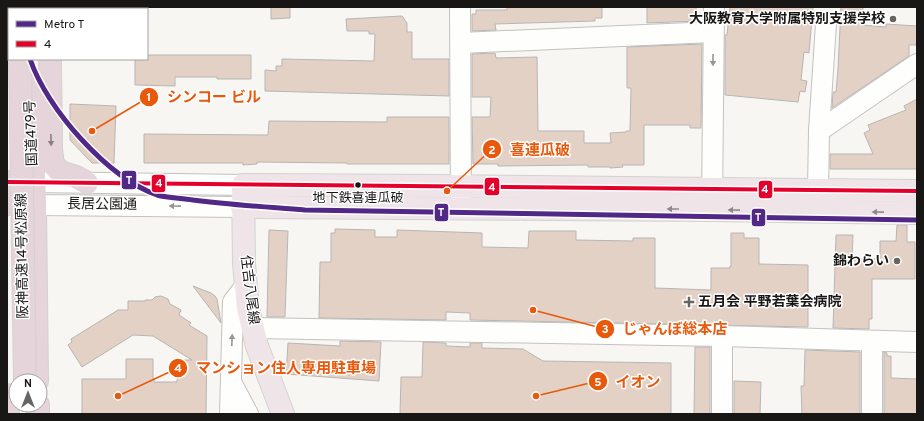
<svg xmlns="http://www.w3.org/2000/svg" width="924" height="421" font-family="Overpass,'Noto Sans JP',sans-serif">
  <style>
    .building { fill: #e3d1c6; stroke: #b7b6b4 }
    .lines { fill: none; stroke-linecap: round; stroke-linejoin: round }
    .minor-casing { stroke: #c3c2c0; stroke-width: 22 }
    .major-casing { stroke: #d3d2d1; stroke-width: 24 }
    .highway-casing { stroke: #d3d2d1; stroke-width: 24 }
    .minor { stroke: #fefefd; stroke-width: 20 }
    .major { stroke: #efe5e8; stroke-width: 22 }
    .highway { stroke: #e5d4da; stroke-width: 22 }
    .highway-bridge-casing { stroke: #d3d2d1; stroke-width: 24; stroke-linecap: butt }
    .highway-bridge { stroke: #e5d4da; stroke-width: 22 }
    .bus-1-casing { stroke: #fff; stroke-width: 7 }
    .bus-1 { stroke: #e4002b; stroke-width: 4 }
    .metro-1-casing { stroke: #fff; stroke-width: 8 }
    .metro-1 { stroke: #522886; stroke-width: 5 }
    .oneway { fill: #979695 }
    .oneway2 { fill: #897f82 }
    .oneway3 { fill: #8f888a }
    .poi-dot { fill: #676563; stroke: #fff; stroke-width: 1.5 }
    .bus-dot { fill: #191716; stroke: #fff; stroke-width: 1.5 }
    .labels { text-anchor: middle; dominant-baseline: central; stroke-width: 3; stroke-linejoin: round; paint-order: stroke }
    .bus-label { font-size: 13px; fill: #191716; stroke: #fff }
    .poi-label { font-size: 14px; font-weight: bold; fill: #191716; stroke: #fff; text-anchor: end }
    .street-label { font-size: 14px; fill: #191716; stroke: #fff }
    .leader { fill: none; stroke: #e8590c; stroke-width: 1.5 }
    .callout-dot { fill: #e8590c; stroke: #fff; stroke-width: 1.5 }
    .mark-label { font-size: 12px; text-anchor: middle; font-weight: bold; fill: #fff }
    .callout-label { font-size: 15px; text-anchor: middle; font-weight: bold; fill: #e8590c; stroke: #fff; stroke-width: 3; stroke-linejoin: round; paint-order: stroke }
    .line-badge { stroke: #fff; stroke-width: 1.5 }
    .badge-label { font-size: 11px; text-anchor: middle; font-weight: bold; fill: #fff }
  </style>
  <rect width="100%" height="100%" fill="#f8f6f3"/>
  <g class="building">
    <polygon points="271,7 290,7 290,18 271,19"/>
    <polygon points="507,7 602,7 602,18 595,18 595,21 495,24 496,30 472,31 472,14 476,14 476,10 507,10"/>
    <polygon points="647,7 696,7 697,21 647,23"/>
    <polygon points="730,7 813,7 809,53 804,52 801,80 807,81 805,92 800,91 798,102 725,95 725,35 727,35"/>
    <polygon points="841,7 863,7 862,25 886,27 886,24 917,26 917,37 916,45 909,45 909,56 832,108 833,92 836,92 838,69"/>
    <polygon points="402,16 407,23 407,32 412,32 412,59 449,59 449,96 265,91 265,70 276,71 276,66 282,66 282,59 374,61 375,34 369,34 369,31 347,31 346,19"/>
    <polygon points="702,44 701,128 690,128 690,125 644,125 644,165 622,165 623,167 610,168 610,167 588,167 588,165 498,166 498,164 473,164 472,117 490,117 491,97 472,97 472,54 495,53 496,58 537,57 538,131 584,131 584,143 611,143 610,133 626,132 626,131 630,131 631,88 627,88 627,47"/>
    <polygon points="147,55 251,55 251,79 217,79 217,77 175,77 175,86 135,85 135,59 147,59"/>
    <polygon points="917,99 917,169 830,169 830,154 873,154 864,133 870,130 868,125 906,110 904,106"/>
    <polygon points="70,104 116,106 114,163 92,163 70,140"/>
    <polygon points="387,117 449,117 449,164 347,164 347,163 257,162 257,164 243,165 243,163 144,163 144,134 268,135 269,121 387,122"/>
    <polygon points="897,225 907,225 907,242 915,242 915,279 872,279 872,319 869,319 869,329 833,328 836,235 853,235 852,259 880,259 880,241 896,241"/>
    <polygon points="335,229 375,230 375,237 397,237 397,230 482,233 482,247 528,248 529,231 576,231 576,240 633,241 633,238 655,238 655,288 711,290 711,268 730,268 730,266 731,266 731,233 744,233 744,238 759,238 759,264 808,265 808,327 470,320 470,313 446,312 446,320 319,318 320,262 331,262 331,233 335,233"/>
    <polygon points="269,230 288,231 285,317 267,317"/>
    <polygon points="193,286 211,293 215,296 217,299 221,323"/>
    <polygon points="161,296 168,299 170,304 181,310 179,315 191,323 189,325 207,336 206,414 82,414 82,379 126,379 126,359 153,359 153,379 154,379 154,382 177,382 178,360 192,360 153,336 133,335 82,367 68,345 72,342 71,339 118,310 128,310 128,301 145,301 145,300 152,300 155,297"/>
    <polygon points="340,341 381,342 379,381 286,374 288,343 340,346"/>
    <polygon points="423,342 446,343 446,346 470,347 470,343 482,343 482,348 523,349 543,361 671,363 671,414 400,414 401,377 422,377"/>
    <polygon points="695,347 710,347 710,414 694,414"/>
    <polygon points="805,350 860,352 860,414 802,414 801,386 804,386"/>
    <polygon points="884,352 887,353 887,356 891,356 891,378 917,379 917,414 884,414"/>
    <polygon points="734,381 761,382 760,414 734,414"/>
  </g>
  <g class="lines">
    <g class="minor-casing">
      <g id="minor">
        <polyline points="460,7 461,203"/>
        <polyline points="461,43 713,32"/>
        <polyline points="819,131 917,64"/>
        <polyline points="34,182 243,185"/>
        <polyline points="818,190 819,131 826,24"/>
        <polyline points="35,205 242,207"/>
        <polyline points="712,205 714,7"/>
        <polyline points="253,328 722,336 917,342"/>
        <polyline points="872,341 872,414"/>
        <polyline points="232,384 248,414"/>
        <polyline points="230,414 233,302 246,285"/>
        <polyline points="722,414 722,336"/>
      </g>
    </g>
    <g class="major-casing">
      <g id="major">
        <polyline points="242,207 712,210 917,213"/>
        <polyline points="283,414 257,346 248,308 244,263 243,185 438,186 917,191"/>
      </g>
    </g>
    <g class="highway-casing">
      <g id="highway">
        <polyline points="37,7 37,9"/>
        <polyline points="19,9 20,7"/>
        <polyline points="50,59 51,149 53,164 60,172 76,177 87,183"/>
        <polyline points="31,84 35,205 37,381"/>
        <polyline points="7,182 34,182"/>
        <polyline points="7,204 35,205"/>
        <polyline points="7,395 8,414"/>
        <polyline points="38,405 38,414"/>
      </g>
    </g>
    <use href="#minor" class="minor"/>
    <use href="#major" class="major"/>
    <use href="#highway" class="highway"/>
    <g class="highway-bridge-casing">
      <polyline id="highway-bridge" points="20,59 25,381"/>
    </g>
    <use href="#highway-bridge" class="highway-bridge"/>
    <g class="bus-1-casing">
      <polyline id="bus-1" points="7,182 917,191"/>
    </g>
    <use href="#bus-1" class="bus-1"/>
    <g class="metro-1-casing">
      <path id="metro-1" d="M30,59C47,109 107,177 157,195C168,198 182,198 193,200C231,205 268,207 305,210L917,220"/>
    </g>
    <use href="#metro-1" class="metro-1"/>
  </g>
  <defs><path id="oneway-solid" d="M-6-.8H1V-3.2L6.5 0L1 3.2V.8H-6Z"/></defs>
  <g class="oneway">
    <use href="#oneway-solid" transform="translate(713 60) rotate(90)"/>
    <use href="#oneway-solid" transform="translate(175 206) rotate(-179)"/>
    <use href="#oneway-solid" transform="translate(232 340) rotate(-88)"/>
  </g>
  <use class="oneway2" href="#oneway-solid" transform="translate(51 140) rotate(89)"/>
  <g class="oneway3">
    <use href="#oneway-solid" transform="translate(673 209) rotate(-180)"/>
    <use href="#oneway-solid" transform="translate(734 210) rotate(-179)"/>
    <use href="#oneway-solid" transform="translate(878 212) rotate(-179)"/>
  </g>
  <g class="poi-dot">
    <circle cx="893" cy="19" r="4"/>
    <circle cx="897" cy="261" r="4"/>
    <path d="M687 296h4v4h4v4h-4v4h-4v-4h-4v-4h4z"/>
  </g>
  <circle class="bus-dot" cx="358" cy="185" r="3.5"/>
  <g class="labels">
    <g class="bus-label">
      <text x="358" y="199">地下鉄喜連瓜破</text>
    </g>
    <g class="poi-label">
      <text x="885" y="19">大阪教育大学附属特別支援学校</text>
      <text x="889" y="261">錦わらい</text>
      <text x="698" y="302" text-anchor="start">五月会 平野若葉会病院</text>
    </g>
    <g class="street-label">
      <text transform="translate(32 133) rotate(-92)">国道479号</text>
      <text transform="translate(102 205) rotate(1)">長居公園通</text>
      <text transform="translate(23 256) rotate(-91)">阪神高速14号松原線</text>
      <text transform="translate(249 290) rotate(83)">住吉八尾線</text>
    </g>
  </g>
  <path class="leader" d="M92 131L149 97M447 191L492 149M533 310L605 329M118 396L178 368M536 396L598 381"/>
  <g class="callout-dot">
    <circle cx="92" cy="131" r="4"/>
    <circle cx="447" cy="191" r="4"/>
    <circle cx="533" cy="310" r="4"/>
    <circle cx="118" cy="396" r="4"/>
    <circle cx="536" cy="396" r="4"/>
    <circle cx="149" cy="97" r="10"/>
    <circle cx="492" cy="149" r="10"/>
    <circle cx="605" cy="329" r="10"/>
    <circle cx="178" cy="368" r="10"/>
    <circle cx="598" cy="381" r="10"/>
  </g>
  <g class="mark-label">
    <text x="149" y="101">1</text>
    <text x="492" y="154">2</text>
    <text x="605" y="333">3</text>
    <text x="178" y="372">4</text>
    <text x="598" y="386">5</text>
  </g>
  <g class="callout-label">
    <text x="214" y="102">シンコー ビル</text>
    <text x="540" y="155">喜連瓜破</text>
    <text x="675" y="334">じゃんぼ総本店</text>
    <text x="286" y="373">マンション住人専用駐車場</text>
    <text x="638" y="387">イオン</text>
  </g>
  <g class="line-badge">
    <rect x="121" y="170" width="16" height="20" rx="4" fill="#522886"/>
    <rect x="151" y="174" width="15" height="19" rx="4" fill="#e4002b"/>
    <rect x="484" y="177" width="16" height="19" rx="4" fill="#e4002b"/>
    <rect x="758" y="180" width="15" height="19" rx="4" fill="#e4002b"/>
    <rect x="434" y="203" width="15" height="19" rx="4" fill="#522886"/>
    <rect x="751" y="208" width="15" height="19" rx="4" fill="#522886"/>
  </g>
  <g class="badge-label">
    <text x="129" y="184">T</text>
    <text x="159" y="187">4</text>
    <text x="492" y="191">4</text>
    <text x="765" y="193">4</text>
    <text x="441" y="216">T</text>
    <text x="758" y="221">T</text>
  </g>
  <rect width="924" height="421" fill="none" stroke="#191716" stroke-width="16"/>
  <rect x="8" y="8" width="140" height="52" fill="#ffffff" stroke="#a3a2a2"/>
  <rect x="16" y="21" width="20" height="6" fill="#522886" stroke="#a3a2a2"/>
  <text x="44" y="28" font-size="12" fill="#191716">Metro T</text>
  <rect x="16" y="41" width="20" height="6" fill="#e4002b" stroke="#a3a2a2"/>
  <text x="44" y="48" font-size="12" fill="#191716">4</text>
  <g transform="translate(28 393)"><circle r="19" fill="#ffffff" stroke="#a3a2a2"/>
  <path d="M0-3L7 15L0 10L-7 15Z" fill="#676563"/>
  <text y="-6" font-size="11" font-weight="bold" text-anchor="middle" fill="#191716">N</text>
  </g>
</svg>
